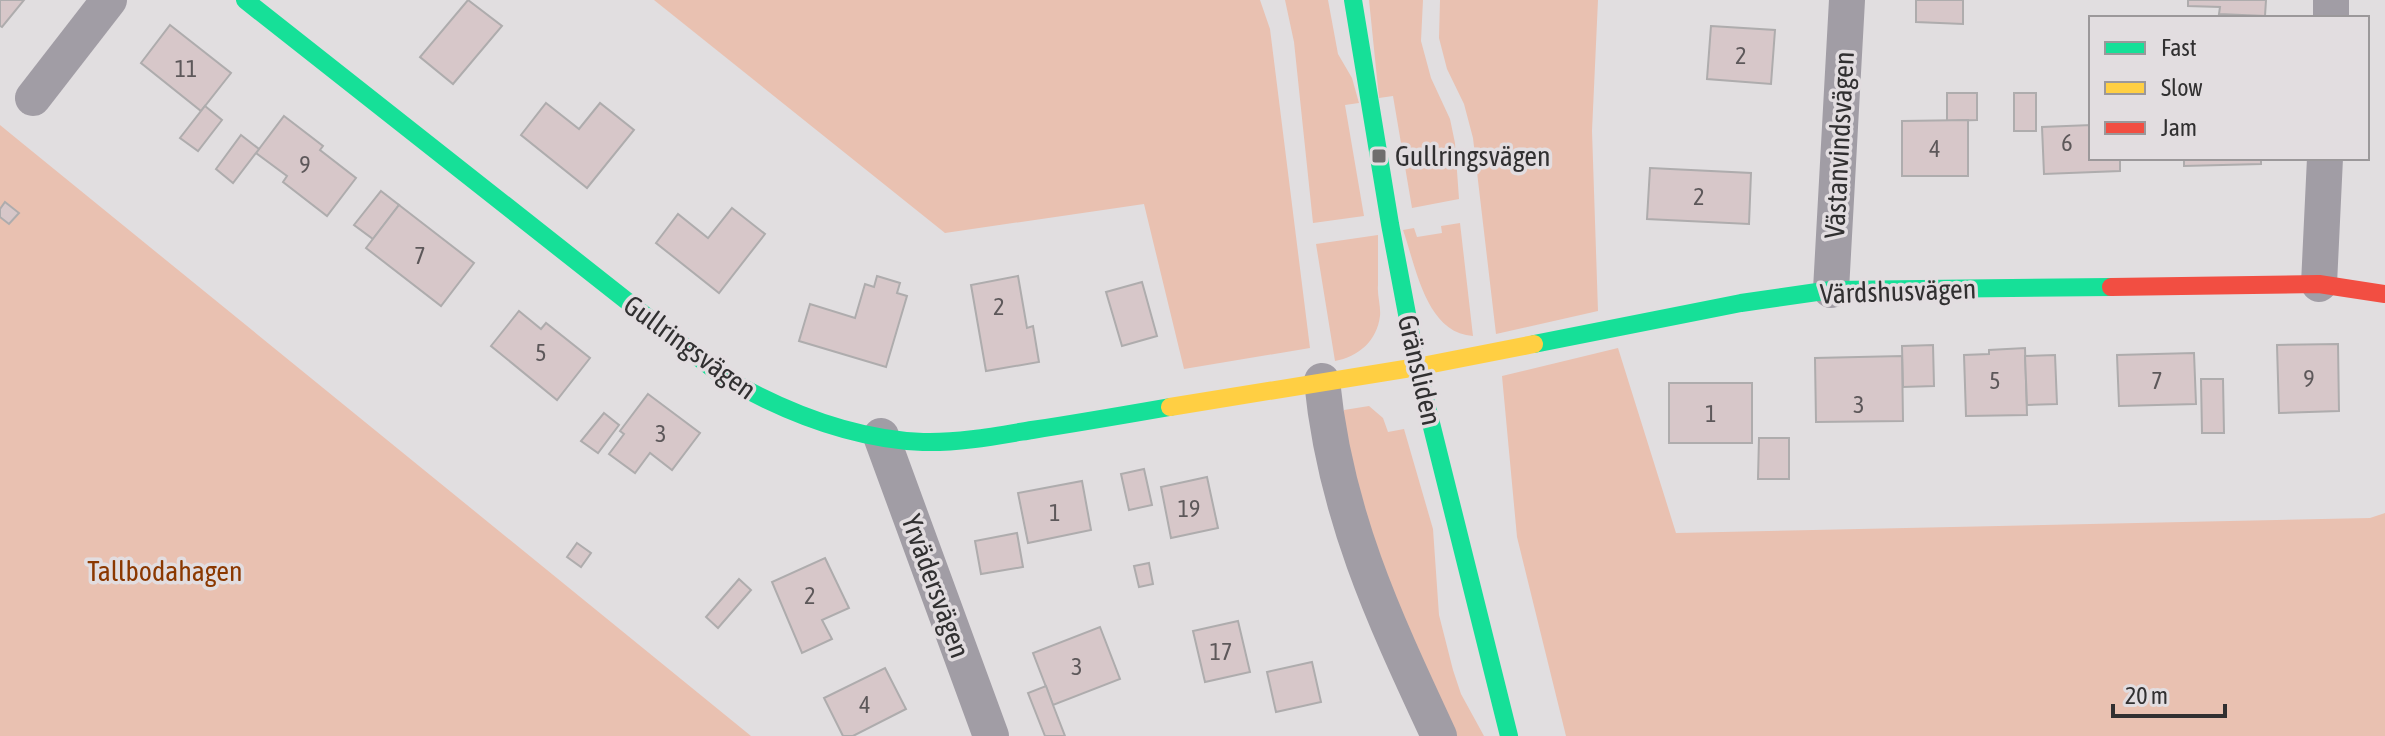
<svg xmlns="http://www.w3.org/2000/svg" width="2385" height="736" font-family="'Asap Condensed',sans-serif">
  <style>
    .green { fill: #e9c1b1 }
    .building { fill: #d7c7c9; stroke: #aeacad; stroke-width: 2 }
    .lines { fill: none; stroke-linecap: round; stroke-linejoin: round }
    .street { stroke: #a19da5; stroke-width: 36 }
    .fast { stroke: #16e098; stroke-width: 18 }
    .slow { stroke: #ffcf43; stroke-width: 18 }
    .jam { stroke: #f24e42; stroke-width: 18 }
    .poi-dot { fill: #6f6d6e; stroke: #e2dde0; stroke-width: 3 }
    .labels { text-anchor: middle; dominant-baseline: central; stroke-width: 7; stroke-linejoin: round; paint-order: stroke }
    .number-label { font-size: 24px; fill: #5d585a }
    .street-label { font-size: 28px; fill: #313031; stroke: #e2dde0 }
    .poi-label { font-size: 28px; fill: #313031; stroke: #e2dde0; text-anchor: start }
    .park-label { font-size: 28px; fill: #8b3800; stroke: #e2dde0 }
  </style>
  <rect width="100%" height="100%" fill="#e1dee0"/>
  <g class="green">
    <polygon points="654,0 1260,0 1270,29 1310,348 1184,369 1144,204 945,233"/>
    <polygon points="1285,0 1328,0 1338,54 1352,78 1359,103 1345,105 1364,216 1313,223 1294,42"/>
    <polygon points="1369,0 1423,0 1421,41 1431,78 1450,119 1455,143 1459,199 1412,208 1393,96 1379,98"/>
    <polygon points="1440,0 1598,0 1592,131 1598,311 1496,334 1473,138 1464,104 1447,69 1439,38"/>
    <polygon points="0,125 22,143 751,736 0,736"/>
    <path d="M1460,223L1473,336C1426,333 1416,267 1403,230L1414,228L1417,237L1442,233L1441,226Z"/>
    <path d="M1378,235C1378,252 1378,268 1378,285C1377,295 1381,306 1380,316C1377,341 1358,357 1335,361L1316,244Z"/>
    <polygon points="1618,348 1676,533 2370,518 2385,513 2385,736 1566,736 1517,537 1502,376"/>
    <polygon points="1369,406 1383,418 1388,432 1404,429 1433,529 1439,615 1453,670 1461,694 1484,736 1454,736 1377,563 1344,431 1344,410"/>
  </g>
  <g class="building">
    <polygon points="0,0 24,0 2,27 0,26"/>
    <polygon points="468,0 502,26 453,84 420,57"/>
    <polygon points="1916,0 1963,0 1963,24 1916,22"/>
    <polygon points="2188,0 2266,0 2265,16 2219,14 2220,7 2188,6"/>
    <polygon points="170,25 231,73 201,111 141,63"/>
    <polygon points="1711,26 1775,30 1771,84 1707,79"/>
    <polygon points="1947,93 1977,93 1977,120 1947,121"/>
    <rect x="2014" y="93" width="22" height="38"/>
    <polygon points="546,103 579,129 600,103 634,130 587,188 521,135"/>
    <polygon points="205,106 222,120 198,151 180,138"/>
    <polygon points="284,116 323,146 320,150 356,178 327,216 283,182 287,176 256,153"/>
    <polygon points="1968,120 1968,176 1902,176 1902,121"/>
    <polygon points="2091,125 2091,158 2120,158 2120,171 2044,174 2042,127"/>
    <polygon points="241,135 259,149 233,183 216,169"/>
    <polygon points="2184,158 2261,158 2261,164 2184,166"/>
    <polygon points="1650,168 1751,173 1749,224 1647,219"/>
    <polygon points="381,191 399,205 373,239 354,225"/>
    <polygon points="5,202 19,213 9,224 0,217 0,209"/>
    <polygon points="399,205 474,263 441,306 366,248"/>
    <polygon points="732,208 765,234 719,293 656,243 678,214 708,238"/>
    <polygon points="877,276 900,283 897,293 907,296 886,367 799,341 810,304 855,318 865,284 874,287"/>
    <polygon points="1018,276 1027,328 1033,326 1039,362 986,371 971,285"/>
    <polygon points="1142,282 1157,336 1122,346 1106,292"/>
    <polygon points="519,311 541,329 546,323 590,358 557,400 491,346"/>
    <polygon points="2338,344 2339,411 2279,413 2277,345"/>
    <polygon points="1933,345 1934,386 1903,387 1902,346"/>
    <polygon points="2025,348 2027,415 1966,416 1964,355 1989,354 1989,350"/>
    <polygon points="2194,353 2196,404 2119,406 2117,355"/>
    <polygon points="2055,355 2057,404 2027,405 2025,356"/>
    <polygon points="1902,356 1903,421 1816,422 1815,358"/>
    <polygon points="2201,379 2223,379 2224,433 2202,433"/>
    <rect x="1669" y="383" width="83" height="60"/>
    <polygon points="648,394 700,433 672,470 650,453 635,473 609,454 624,434 620,431"/>
    <polygon points="604,413 619,425 598,453 581,441"/>
    <polygon points="1759,438 1789,438 1789,479 1758,479"/>
    <polygon points="1144,469 1152,505 1129,510 1121,474"/>
    <polygon points="1207,477 1218,528 1171,538 1161,487"/>
    <polygon points="1082,481 1091,530 1028,543 1018,493"/>
    <polygon points="1017,533 1023,567 981,574 975,541"/>
    <polygon points="577,543 591,553 581,567 567,557"/>
    <polygon points="825,558 849,608 822,620 832,639 802,653 772,582"/>
    <polygon points="1149,563 1153,584 1139,587 1134,566"/>
    <polygon points="739,579 751,590 718,628 706,617"/>
    <polygon points="1238,621 1250,672 1205,682 1193,631"/>
    <polygon points="1100,627 1120,679 1053,705 1033,653"/>
    <polygon points="1312,662 1321,702 1276,712 1267,672"/>
    <polygon points="885,668 906,709 853,736 843,736 824,698"/>
    <polygon points="1046,686 1053,705 1065,736 1045,736 1028,693"/>
  </g>
  <g class="lines">
    <g class="street">
      <polyline points="2331,18 2331,0"/>
      <polyline points="33,98 109,0"/>
      <polyline points="2319,284 2325,158"/>
      <polyline points="1831,290 1847,0"/>
      <path d="M1322,381C1335,514 1384,618 1439,736"/>
      <polyline points="881,436 991,736"/>
    </g>
    <g class="fast">
      <path d="M245,0L722,376C782,411 853,439 923,442C959,443 996,436 1032,430C1078,423 1124,415 1170,407"/>
      <polyline points="1353,0 1390,224 1417,367 1509,736"/>
      <polyline points="1534,344 1741,303 1831,290 2111,287"/>
    </g>
    <polyline class="slow" points="1170,407 1417,367 1534,344"/>
    <polyline class="jam" points="2111,287 2319,284 2385,294"/>
  </g>
  <rect class="poi-dot" x="1371" y="148" width="16" height="16" rx="4"/>
  <g class="labels">
    <g class="number-label">
      <text x="1741" y="55">2</text>
      <text x="186" y="68">11</text>
      <text x="2067" y="142">6</text>
      <text x="1935" y="148">4</text>
      <text x="305" y="164">9</text>
      <text x="1699" y="196">2</text>
      <text x="420" y="255">7</text>
      <text x="999" y="306">2</text>
      <text x="541" y="352">5</text>
      <text x="2309" y="378">9</text>
      <text x="1995" y="380">5</text>
      <text x="2157" y="380">7</text>
      <text x="1859" y="404">3</text>
      <text x="1711" y="413">1</text>
      <text x="661" y="433">3</text>
      <text x="1189" y="508">19</text>
      <text x="1055" y="512">1</text>
      <text x="810" y="595">2</text>
      <text x="1221" y="651">17</text>
      <text x="1077" y="666">3</text>
      <text x="865" y="704">4</text>
    </g>
    <g class="street-label">
      <text transform="translate(1839 145) rotate(-87)">Västanvindsvägen</text>
      <text transform="translate(1898 291) rotate(-2)">Värdshusvägen</text>
      <text transform="translate(690 347) rotate(36)">Gullringsvägen</text>
      <text transform="translate(1420 370) rotate(77)">Gränsliden</text>
      <text transform="translate(936 586) rotate(70)">Yrvädersvägen</text>
    </g>
    <g class="poi-label">
      <text x="1395" y="156">Gullringsvägen</text>
    </g>
    <g class="park-label">
      <text x="165" y="571">Tallbodahagen</text>
    </g>
  </g>
  <rect x="2089" y="16" width="280" height="144" fill="#e2dde0" stroke="#9b989a" stroke-width="2"/>
  <rect x="2105" y="42" width="40" height="12" fill="#16e098" stroke="#9b989a" stroke-width="2"/>
  <text x="2161" y="56" font-size="24" fill="#313031">Fast</text>
  <rect x="2105" y="82" width="40" height="12" fill="#ffcf43" stroke="#9b989a" stroke-width="2"/>
  <text x="2161" y="96" font-size="24" fill="#313031">Slow</text>
  <rect x="2105" y="122" width="40" height="12" fill="#f24e42" stroke="#9b989a" stroke-width="2"/>
  <text x="2161" y="136" font-size="24" fill="#313031">Jam</text>
  <path d="M2113 704v12h112v-12" fill="none" stroke="#313031" stroke-width="4"/>
  <text x="2125" y="704" font-size="24" fill="#313031" stroke="#e2dde0" stroke-width="6" paint-order="stroke">20 m</text>
</svg>
